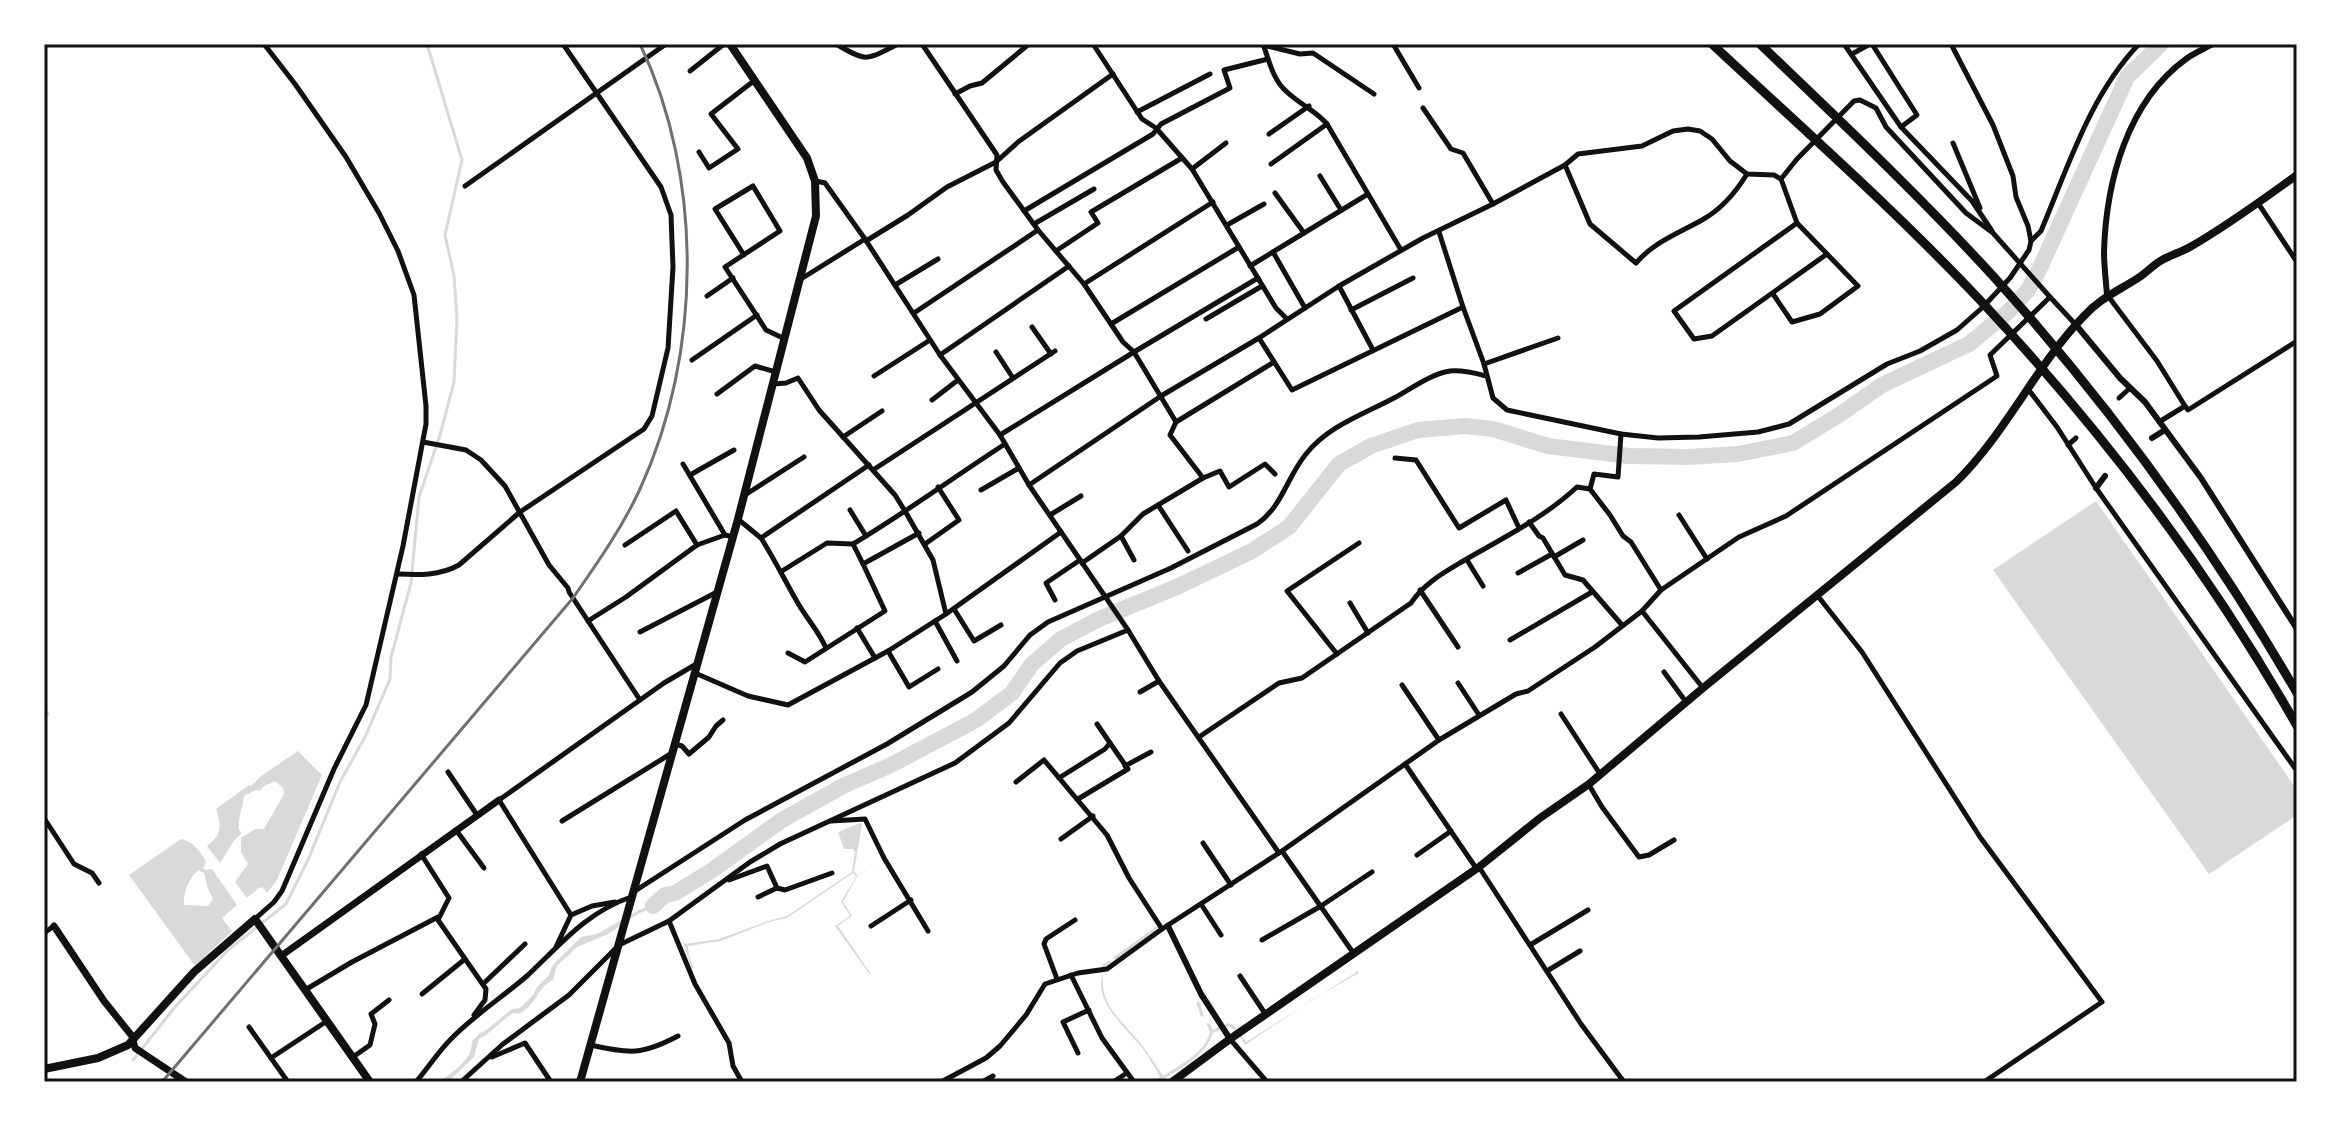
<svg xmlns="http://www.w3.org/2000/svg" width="2341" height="1126" font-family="'Varela Round',sans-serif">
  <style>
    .water { fill: #d9d9d9; fill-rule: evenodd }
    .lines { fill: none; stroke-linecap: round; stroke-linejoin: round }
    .stream { stroke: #d9d9d9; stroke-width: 3 }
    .river { stroke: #d9d9d9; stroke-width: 16 }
    .minor { stroke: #111; stroke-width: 5 }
    .tertiary { stroke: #111; stroke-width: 6 }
    .secondary { stroke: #111; stroke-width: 7 }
    .primary { stroke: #111; stroke-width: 8 }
    .trunk { stroke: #111; stroke-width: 8 }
    .motorway { stroke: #111; stroke-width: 9 }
    .rail { stroke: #707070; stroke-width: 3 }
    .neatline { fill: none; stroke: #111; stroke-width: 3 }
  </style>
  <rect width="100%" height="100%" fill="#fff"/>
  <g class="water">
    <polygon points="2096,501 2297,790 2297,815 2209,874 1993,570"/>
    <path d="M298,751L322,775L277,880L267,893L262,887L259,888L247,898L235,882L248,864L241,852V838L255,829H264L284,794L283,788L275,781L264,786L260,791L256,790L244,796C243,807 238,817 239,830L242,833C230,843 229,850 220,863L207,846C223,834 221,826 216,809L249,785L251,786L261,776Z"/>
    <polygon points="860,823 862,825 854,871 857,875 881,860 858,875 843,902 852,916 838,926 871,974 870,975 835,926 850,916 841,902 856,877 853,873 787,918 769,922 721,941 688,946 689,956 694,968 692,969 681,937 685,944 719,939 768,921 787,916 852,872 855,852 853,849 844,849 838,832"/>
    <path d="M181,839C193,841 202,853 206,862L203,868L206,870L212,869L237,905L222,918L232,931L195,966L129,875ZM198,870L204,873L207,886L213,899L208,906L184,905C183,892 189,879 198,870Z"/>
    <path d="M668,890V896L656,906L638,914L608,934L577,947L557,966L553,980C538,987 536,1004 522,1012C512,1017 518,1009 510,1015C499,1023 491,1033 479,1039L474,1057L448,1082H440C454,1070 472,1061 472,1041L480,1033L485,1031L512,1009L520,1008L533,995L537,987L548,976L553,965L581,937L597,934L639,910L650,906L660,894Z"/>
    <path d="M1358,971L1359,973L1313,999L1245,1045L1237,1032L1229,1026L1213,1033C1206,1057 1179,1069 1159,1082H1154L1160,1077C1155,1067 1149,1058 1143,1049C1127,1029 1092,1001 1103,973C1099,1006 1123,1021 1141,1044C1149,1054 1156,1065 1163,1076C1181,1064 1204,1054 1210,1032L1206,1023L1210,1024L1213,1030L1222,1025L1200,982L1224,1025L1229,1023L1234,1026L1246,1042Z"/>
  </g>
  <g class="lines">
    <g class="stream">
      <polyline points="44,708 48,714 44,716"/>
      <polyline points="1115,958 1157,928"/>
      <polyline points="1103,967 1109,962"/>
      <polyline points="1198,1003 1202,1015"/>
      <polyline points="133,1060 175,1007 228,950 286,904 308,860 340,782 365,737 390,679 391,657 411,583 419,497 440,435 454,382 457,318 454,276 445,235 462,160 427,44"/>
    </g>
    <polyline class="river" points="653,906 665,895 675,893 711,871 782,820 843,786 891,765 976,720 1012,693 1032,664 1061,639 1099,619 1179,586 1252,551 1289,527 1339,464 1371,446 1418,430 1465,426 1493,429 1548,446 1629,456 1688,457 1738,454 1793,443 1839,415 1882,385 1969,344 2009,311 2028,290 2039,270 2127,77 2161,44"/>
    <g class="minor">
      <path d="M836,44C868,63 866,60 898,44"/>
      <polyline points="922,44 997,155 996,170 1003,182 1038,230 1084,284 1123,342 1134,352 1176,422 1170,435 1203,478"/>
      <polyline points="1093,44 1142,119 1156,128 1192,169 1276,308 1287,319"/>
      <path d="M1263,44C1269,60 1273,80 1286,91C1299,104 1315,110 1327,124L1401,250"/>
      <polyline points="1393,44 1419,88"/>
      <polyline points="1844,44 1901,127 1972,201 1992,231"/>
      <polyline points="1872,44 1917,115 1901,127"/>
      <polyline points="1263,45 1300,54 1313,53 1374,94"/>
      <polyline points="1852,54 1870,44"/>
      <polyline points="690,71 724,44"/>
      <polyline points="955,94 970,86 982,83 1029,44"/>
      <polyline points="1423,108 1451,149 1463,153 1493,204"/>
      <polyline points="1137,112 1210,74"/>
      <polyline points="1269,134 1309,106"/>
      <polyline points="1953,143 1980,208"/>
      <polyline points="699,152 709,168 738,149 711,114 755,80"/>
      <polyline points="1271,164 1327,124"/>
      <path d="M1565,165L1590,224L1636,263C1654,242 1679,233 1702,220C1720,210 1736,192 1747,174"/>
      <polyline points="1192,169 1226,143"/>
      <polyline points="1320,176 1341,210"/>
      <polyline points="1781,179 1797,159 1854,101 1860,100 1876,108 1886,127 1966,213 1993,233 2050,297"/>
      <polyline points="816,181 825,183 865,239 940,355 1000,435 1029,485 1128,630 1159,681 1279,853"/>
      <polyline points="465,186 666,44"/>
      <polyline points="1275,193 1304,233"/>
      <polyline points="2258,203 2297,262"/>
      <polyline points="1024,211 1153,134 1161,124 1230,88 1224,70 1268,59"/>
      <polyline points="1797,223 1674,311 1694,339 1712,336 1827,254"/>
      <polyline points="1034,224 1094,189"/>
      <polyline points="1227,225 1264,204"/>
      <polyline points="1439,232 1463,307 1484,364 1493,398 1507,410 1621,434 1658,438 1699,437 1758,432 1789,424 1887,364 1920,351 1957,330 1983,307 2010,278 2029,250 2031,241 2028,226 2016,197 2013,176 1993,125 1951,44"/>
      <polyline points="866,241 908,215 947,187 996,162 1018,142 1113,74"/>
      <path d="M2031,241L2041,231C2068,167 2090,95 2139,44"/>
      <polyline points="1056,251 1098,223 1091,212 1182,158"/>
      <polyline points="1273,252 1305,308"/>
      <polyline points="744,255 715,209 753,186 780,231 725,267 766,330 785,339"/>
      <polyline points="1250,266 1368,194"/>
      <polyline points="801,279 865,239"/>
      <polyline points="1084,284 1213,202"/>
      <polyline points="895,285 938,259"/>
      <polyline points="1339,286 1373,350"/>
      <polyline points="707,296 733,278"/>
      <polyline points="2108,296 2157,361 2185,406"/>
      <polyline points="1351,310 1413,278"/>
      <polyline points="914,313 1038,230"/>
      <polyline points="1206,319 1262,286"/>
      <polyline points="1111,324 1239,247"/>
      <polyline points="1032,327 1051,354"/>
      <polyline points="1259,338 1292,390 1463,307"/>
      <polyline points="996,352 1013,378"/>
      <polyline points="940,355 1069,266"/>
      <polyline points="692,360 757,315"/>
      <polyline points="1484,364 1558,338"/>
      <polyline points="874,376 930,340"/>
      <polyline points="773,384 786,383 798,378 819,410 895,495 905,511 933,560 946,614"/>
      <polyline points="2028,389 2057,427 2096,488 2297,771"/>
      <polyline points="717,394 755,366 776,372"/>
      <polyline points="2119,398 2130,388"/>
      <polyline points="932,400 958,380"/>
      <polyline points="1176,422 1274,362"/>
      <polyline points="2159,422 2185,406 2188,410 2297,341"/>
      <polyline points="1000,435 1134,352 1258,278"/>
      <polyline points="843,437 882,411"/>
      <polyline points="423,442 466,450 481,460 505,486 549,565 568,588 569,592 640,700"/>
      <polyline points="2068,445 2076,438"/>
      <polyline points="1395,458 1416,460 1459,528 1506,500 1519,528"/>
      <polyline points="683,464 725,535 733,537"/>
      <polyline points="873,470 1055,351"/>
      <polyline points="690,475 734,450"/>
      <polyline points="1029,485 1161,396 1259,338 1339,286 1423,238 1493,204 1565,165 1578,154 1642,146 1673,131 1688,129 1700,131 1712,139 1730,161 1747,174 1774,175 1781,179 1797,223 1858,286 1820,314 1792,322 1773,294"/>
      <polyline points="1590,489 1610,515 1623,536 1631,542 1661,590"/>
      <polyline points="981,490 1019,468"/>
      <polyline points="745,495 804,457"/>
      <polyline points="1158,505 1188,551"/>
      <polyline points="850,510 866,536"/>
      <polyline points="1050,515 1081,496"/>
      <polyline points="1679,515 1707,559"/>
      <polyline points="739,520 761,538 869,465"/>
      <polyline points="1529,522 1539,536 1543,538 1565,575 1583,580 1622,625"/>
      <polyline points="1121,536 1134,560"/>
      <path d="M761,538C775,560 786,583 799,605C808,620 819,632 826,648"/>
      <polyline points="925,544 959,520 938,487"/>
      <polyline points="625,545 676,511 697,545"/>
      <polyline points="1554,557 1583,540"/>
      <polyline points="1467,560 1483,586"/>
      <polyline points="1082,563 1121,536 1143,514 1203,478 1220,471 1229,487 1265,464 1275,474"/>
      <path d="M863,564L853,544C905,513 954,477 1005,444"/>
      <polyline points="782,571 827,543 853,544"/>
      <polyline points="1518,573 1552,554"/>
      <path d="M397,574C419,575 439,576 459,565L520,512L644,429L652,416L668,348L673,267L671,215L661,187L563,44"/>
      <polyline points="1420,590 1458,647"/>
      <polyline points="1817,595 1862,652 1980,837 2102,1002 1984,1082"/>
      <polyline points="1055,600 1046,583 1080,560"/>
      <polyline points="1350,603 1368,633"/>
      <polyline points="954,609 974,641 1001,625"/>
      <polyline points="1642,611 1703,688"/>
      <polyline points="588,621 626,597 697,545 725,535"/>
      <polyline points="935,621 957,661"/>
      <polyline points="857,628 875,658"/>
      <polyline points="640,632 717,592"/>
      <polyline points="1510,640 1592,592"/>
      <polyline points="888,651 909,687 938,669"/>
      <polyline points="788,653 805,662 885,611 863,564 919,533"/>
      <polyline points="1337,654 1287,591 1359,543"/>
      <polyline points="1664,672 1686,702"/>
      <polyline points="695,673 748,696 788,705 888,651 946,614 1061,532"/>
      <polyline points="1458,683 1479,715"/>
      <polyline points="1402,685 1439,740"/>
      <polyline points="1140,692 1159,681"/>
      <polyline points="1561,714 1600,774"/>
      <path d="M1199,737L1279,683L1302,678L1411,603C1424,583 1445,572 1465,560C1503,538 1545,517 1577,487L1590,489L1594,474L1618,477L1621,434"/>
      <polyline points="675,744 682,746 689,754 709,737 716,726 723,720"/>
      <polyline points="1405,764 1476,868"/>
      <polyline points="1125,766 1151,752"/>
      <polyline points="448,772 477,815"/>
      <polyline points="1059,778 1105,749 1110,743 1097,724"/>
      <polyline points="1016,782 1044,760 1107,835 1129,878 1162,929"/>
      <polyline points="1589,785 1602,807 1639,857 1649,855 1674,840"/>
      <polyline points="1078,799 1128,769 1110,743"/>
      <polyline points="44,818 74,864 92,873 99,883"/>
      <polyline points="562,821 672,753"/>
      <polyline points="831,821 865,819 884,858 928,931"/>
      <polyline points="456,830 484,868"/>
      <polyline points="1061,839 1093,816"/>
      <polyline points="1203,843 1231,885"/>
      <polyline points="1282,851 1354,954"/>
      <polyline points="421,854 449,898 438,920 486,989 485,1000 474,1015"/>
      <polyline points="1417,855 1451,831"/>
      <polyline points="1479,867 1581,1024 1624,1082"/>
      <polyline points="729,880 767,866 777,888 785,890 832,873"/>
      <path d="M635,891L745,820L887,744L972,692L1004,666L1030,635L1048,622L1171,568L1257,524C1282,507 1287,477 1306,454C1328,426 1364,414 1394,398C1411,389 1430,374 1450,371C1461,370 1475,373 1486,376"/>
      <polyline points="758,897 777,888"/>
      <polyline points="1201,904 1221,935"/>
      <polyline points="571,915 499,800 664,683 698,663"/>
      <polyline points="255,919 274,902 282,891 334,769 366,705 403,546 426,424 426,406 414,295 398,251 379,213 346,157 295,84 264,44"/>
      <polyline points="669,921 750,862 780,844 955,763 1009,723 1060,663 1077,651 1128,630"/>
      <polyline points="871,926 911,900"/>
      <polyline points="44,933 54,926"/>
      <polyline points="1262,940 1321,906 1372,872"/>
      <polyline points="1530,945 1588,910"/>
      <polyline points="556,947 571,915 592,906 615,902"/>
      <polyline points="1547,971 1580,951"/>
      <polyline points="1071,975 1102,1038 1134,1082"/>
      <polyline points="1240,976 1266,1015"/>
      <polyline points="1057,979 1044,944 1046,939 1075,920"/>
      <polyline points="483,984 525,944"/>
      <polyline points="305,990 352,962 438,917"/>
      <polyline points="422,994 465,959"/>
      <polyline points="249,1027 288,1082"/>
      <polyline points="1230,1039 1267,1082"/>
      <path d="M591,1045C630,1054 642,1055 678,1036"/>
      <polyline points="1078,1053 1063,1022 1089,1010"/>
      <polyline points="353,1057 370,1045 375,1024 371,1014 389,1000"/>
      <polyline points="492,1057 525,1043 551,1082"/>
      <polyline points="271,1058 327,1021"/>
      <path d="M416,1082C428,1068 438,1052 451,1039C474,1015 503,997 528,975C561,944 587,912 631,897"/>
      <polyline points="461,1082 503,1044 569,995 619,945 669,921 695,984 729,1043 733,1066 742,1082"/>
      <polyline points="941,1082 986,1058 1000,1046 1026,1015 1045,984 1078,973 1107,969 1162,929 1282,851 1439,740 1516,694 1528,691 1595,647 1642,611 1661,590 1739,537 1786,516 1997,376 1990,355 2050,297 2076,325"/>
      <polyline points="982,1082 993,1076"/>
      <polyline points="1113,1082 1127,1073"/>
    </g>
    <g class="tertiary">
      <path d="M2107,295C2106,281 2104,266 2104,252C2106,182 2127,102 2186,59C2194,53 2204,49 2213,44"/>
      <polyline points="2076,325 2120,378 2145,402 2201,478 2297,629"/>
      <polyline points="2152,438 2165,430"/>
      <polyline points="2096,488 2105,476"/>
      <polyline points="1168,926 1201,994 1230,1039"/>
    </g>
    <g class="secondary">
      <polyline points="54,926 104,1001 132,1036 135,1048 186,1082"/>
      <polyline points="281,956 499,800"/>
    </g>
    <g class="primary">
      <polyline points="44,1069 98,1058 128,1045 194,972 255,919 370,1082"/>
      <path d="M1172,1082L1230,1039L1479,867L1540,818L1589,784L1703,688L1956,482C2006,433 2035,367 2083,317C2099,299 2118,291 2138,278C2146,273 2153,265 2162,260C2171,255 2181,252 2190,247C2227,226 2262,200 2297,175"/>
    </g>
    <polyline class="trunk" points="580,1082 738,519 816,216 815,181 807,158 730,44"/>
    <g class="motorway">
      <path d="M1712,44C1802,128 1895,210 1979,299C2102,430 2208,569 2297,726"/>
      <path d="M1760,44C1839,120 1919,195 1993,276C2108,403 2211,545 2297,693"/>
    </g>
    <path class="rail" d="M162,1082L573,598C598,562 622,528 640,489C702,354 704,178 640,44"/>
  </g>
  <rect width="2341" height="1126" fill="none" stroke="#ffffff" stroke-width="92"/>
  <rect x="46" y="46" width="2249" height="1034" class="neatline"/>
</svg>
